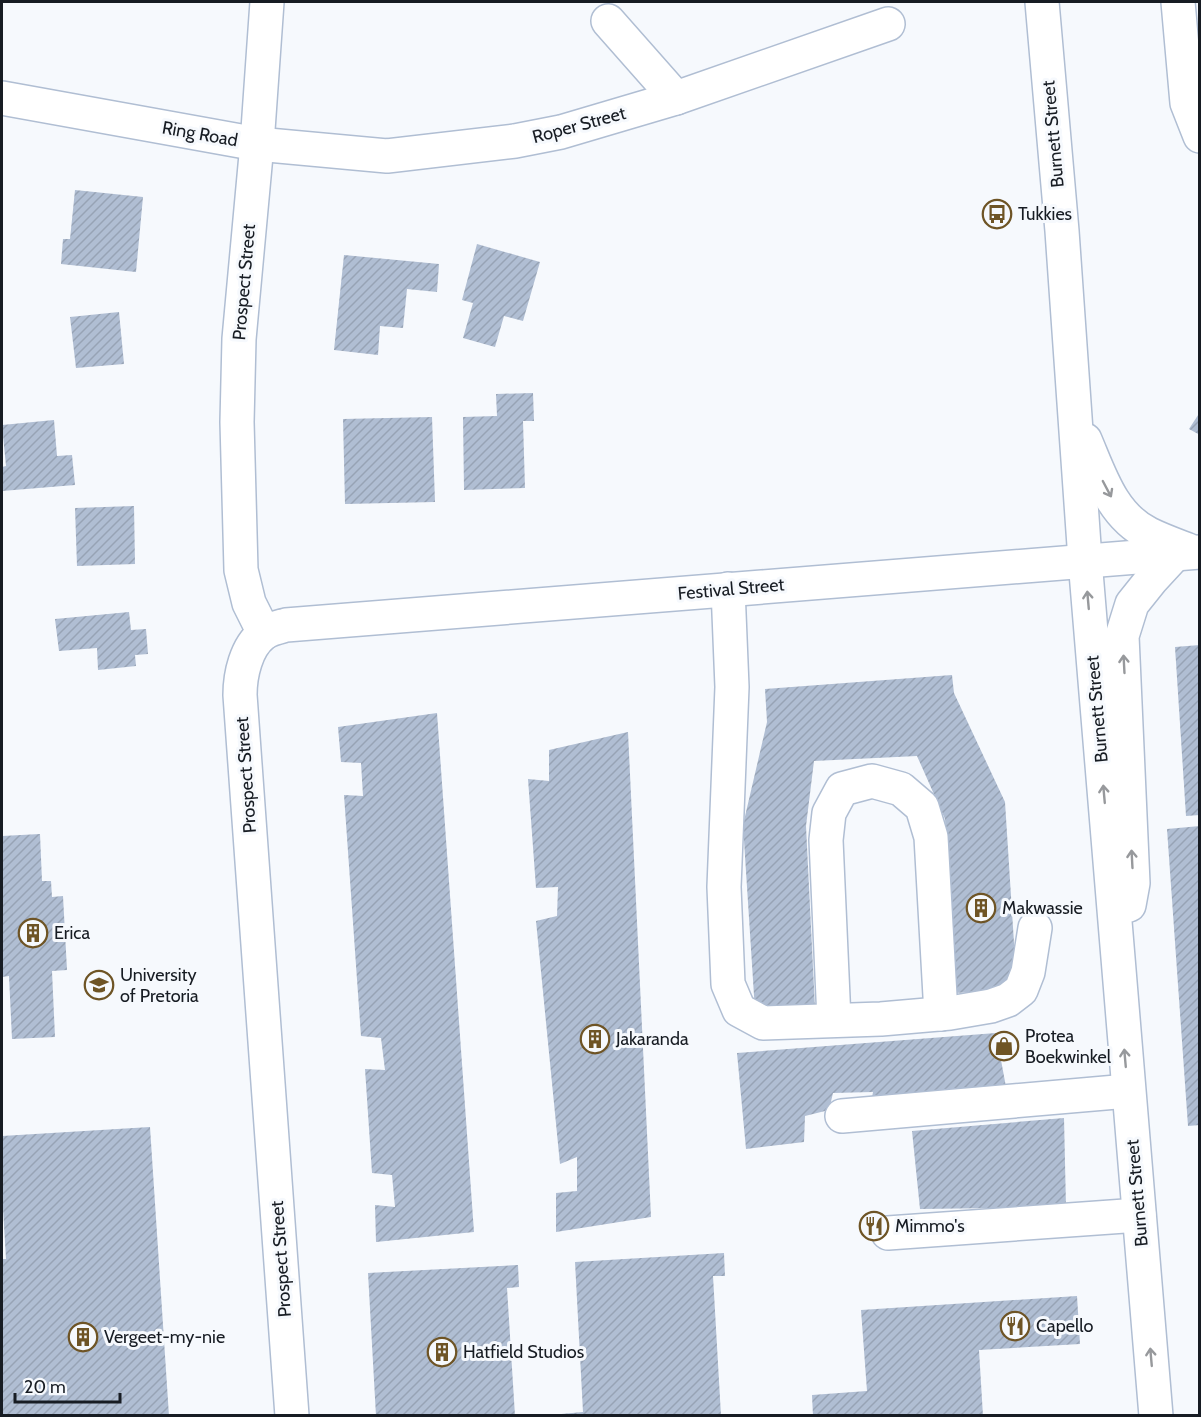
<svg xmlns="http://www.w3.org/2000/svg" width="1201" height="1417" font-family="Cabin,sans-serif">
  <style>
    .building { fill: url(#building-hatch) }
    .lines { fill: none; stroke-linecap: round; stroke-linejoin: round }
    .minor-casing { stroke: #b0bed3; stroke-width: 36 }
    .minor { stroke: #fff; stroke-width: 33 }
    .oneway { stroke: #97999c }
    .labels { text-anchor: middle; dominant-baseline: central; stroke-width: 6; stroke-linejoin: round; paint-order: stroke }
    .street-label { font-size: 18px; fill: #171c23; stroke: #f6f9fd }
    .poi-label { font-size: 18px; fill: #171c23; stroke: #f6f9fd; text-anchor: start }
  </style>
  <defs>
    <pattern id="building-hatch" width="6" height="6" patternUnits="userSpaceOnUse" patternTransform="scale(1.5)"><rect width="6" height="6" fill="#b0bed3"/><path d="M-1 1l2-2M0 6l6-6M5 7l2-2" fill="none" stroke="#97a3b5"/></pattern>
  </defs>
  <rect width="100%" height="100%" fill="#f6f9fd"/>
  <g class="building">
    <polygon points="75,190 143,197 136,272 61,264 63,239 70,239"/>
    <polygon points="477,244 540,262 523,321 504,316 495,347 463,338 473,303 462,300"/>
    <polygon points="344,255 439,264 437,292 407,289 403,328 380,326 378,355 334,350"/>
    <polygon points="119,312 124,364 76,368 70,317"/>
    <polygon points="533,393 534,421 523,421 525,488 464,490 463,417 497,416 496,394"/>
    <polygon points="1200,412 1200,435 1189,429"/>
    <polygon points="432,417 435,502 345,504 343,419"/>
    <polygon points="54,420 57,456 72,455 75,485 2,491 2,467 6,466 2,425"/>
    <polygon points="134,506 135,564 77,566 75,508"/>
    <polygon points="129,612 131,630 146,629 148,654 135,655 136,666 98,670 97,648 59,651 55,619"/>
    <polygon points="1200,645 1200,815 1186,816 1175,647"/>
    <polygon points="952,675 954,693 1005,802 1017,990 954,993 945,819 917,756 814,761 806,826 815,1008 755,1011 743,825 767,722 765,689"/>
    <polygon points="437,713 474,1232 376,1242 375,1205 395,1207 392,1175 372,1173 365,1069 385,1070 381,1038 361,1036 344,795 363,796 361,763 341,762 338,727"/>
    <polygon points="628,732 651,1217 556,1232 556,1193 577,1191 577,1157 560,1164 536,921 557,916 558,887 536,888 528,779 549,781 549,750"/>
    <polygon points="1200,826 1200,1125 1188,1126 1167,829"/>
    <polygon points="40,834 42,881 51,881 52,897 63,896 67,970 52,971 55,1037 12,1039 9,976 2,977 2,836"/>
    <polygon points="996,1033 1006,1087 870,1108 873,1092 833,1093 829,1110 805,1116 804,1142 746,1149 737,1053"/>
    <polygon points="1064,1118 1066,1207 920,1209 912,1131"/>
    <polygon points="150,1127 169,1416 2,1416 2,1259 6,1259 2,1192 2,1136"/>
    <polygon points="724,1253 725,1276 713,1276 721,1416 561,1416 561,1414 583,1412 575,1262"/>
    <polygon points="518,1265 519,1287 507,1288 515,1416 376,1416 368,1273"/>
    <polygon points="1077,1296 1080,1344 979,1350 983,1416 813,1416 812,1395 867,1391 861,1310"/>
  </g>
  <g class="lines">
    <g class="minor-casing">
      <g id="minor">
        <polyline points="1042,2 1062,231 1085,560 1156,1416"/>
        <polyline points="1178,2 1187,103 1200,136"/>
        <polyline points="608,21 676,98"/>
        <polyline points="2,98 257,144 387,156 515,141 561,132 676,98 888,24"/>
        <path d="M1085,440C1100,475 1112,516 1149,534C1161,540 1175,545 1188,550"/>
        <polyline points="728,589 732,687 724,887 728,984 739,1010 763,1023 881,1019 950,1013 991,1006 1008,1000 1021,990 1028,972 1035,928"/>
        <polyline points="264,633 249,603 241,570 237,422 239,339 257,144 267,2"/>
        <polyline points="1129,905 1133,883 1122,636 1132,604 1152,579 1176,553"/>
        <polyline points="834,1020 826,840 829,813 842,789 872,781 901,789 922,807 931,837 941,1014"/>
        <polyline points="842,1116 1128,1091"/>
        <polyline points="888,1233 1139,1215"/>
        <path d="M292,1416L240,695C240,675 246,647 263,634C269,629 279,627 286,625L1200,552"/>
      </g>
    </g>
    <use href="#minor" class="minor"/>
  </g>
  <defs><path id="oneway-shaft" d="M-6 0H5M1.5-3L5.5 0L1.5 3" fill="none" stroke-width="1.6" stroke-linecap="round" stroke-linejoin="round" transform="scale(1.5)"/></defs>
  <g class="oneway">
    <use href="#oneway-shaft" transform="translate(1107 489) rotate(62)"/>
    <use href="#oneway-shaft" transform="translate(1088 600) rotate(-95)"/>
    <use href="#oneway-shaft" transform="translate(1124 664) rotate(-93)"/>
    <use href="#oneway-shaft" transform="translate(1104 794) rotate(-95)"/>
    <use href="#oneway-shaft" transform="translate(1132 859) rotate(-93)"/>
    <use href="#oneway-shaft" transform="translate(1125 1058) rotate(-95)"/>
    <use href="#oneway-shaft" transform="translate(1151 1357) rotate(-95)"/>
  </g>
  <defs>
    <g id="bus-ring" transform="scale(1.5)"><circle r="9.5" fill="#f6f9fd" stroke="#6e5425" stroke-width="1.5"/><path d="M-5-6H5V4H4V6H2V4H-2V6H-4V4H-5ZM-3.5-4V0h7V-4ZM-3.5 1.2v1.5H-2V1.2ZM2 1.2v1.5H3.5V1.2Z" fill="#6e5425"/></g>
    <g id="building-ring" transform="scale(1.5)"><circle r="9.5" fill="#f6f9fd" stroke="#6e5425" stroke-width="1.5"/><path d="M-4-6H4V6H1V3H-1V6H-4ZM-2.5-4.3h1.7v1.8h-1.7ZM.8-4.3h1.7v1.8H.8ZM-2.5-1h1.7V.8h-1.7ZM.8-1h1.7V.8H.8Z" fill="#6e5425"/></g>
    <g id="university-ring" transform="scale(1.5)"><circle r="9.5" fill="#f6f9fd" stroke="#6e5425" stroke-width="1.5"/><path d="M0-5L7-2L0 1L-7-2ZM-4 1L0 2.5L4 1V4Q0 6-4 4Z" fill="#6e5425"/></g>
    <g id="shop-ring" transform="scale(1.5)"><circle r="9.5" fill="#f6f9fd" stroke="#6e5425" stroke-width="1.5"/><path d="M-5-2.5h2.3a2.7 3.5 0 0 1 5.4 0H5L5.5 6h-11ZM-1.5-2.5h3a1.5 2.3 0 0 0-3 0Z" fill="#6e5425"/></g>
    <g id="restaurant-ring" transform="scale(1.5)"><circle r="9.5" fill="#f6f9fd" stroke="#6e5425" stroke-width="1.5"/><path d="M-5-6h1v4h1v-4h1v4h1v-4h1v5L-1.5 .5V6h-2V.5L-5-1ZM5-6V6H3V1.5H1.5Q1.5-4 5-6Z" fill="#6e5425"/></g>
  </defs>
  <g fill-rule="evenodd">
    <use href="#bus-ring" x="997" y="214"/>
    <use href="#building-ring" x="981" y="908"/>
    <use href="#building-ring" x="33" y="933"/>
    <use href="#university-ring" x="99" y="985"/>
    <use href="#building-ring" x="595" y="1039"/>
    <use href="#shop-ring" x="1004" y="1046"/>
    <use href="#restaurant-ring" x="874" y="1226"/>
    <use href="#restaurant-ring" x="1015" y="1326"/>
    <use href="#building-ring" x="83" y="1337"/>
    <use href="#building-ring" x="442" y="1352"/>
  </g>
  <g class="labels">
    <g class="street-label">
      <text transform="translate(579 125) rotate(-15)">Roper Street</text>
      <text transform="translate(200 134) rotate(10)">Ring Road</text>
      <text transform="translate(1053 134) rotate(-95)">Burnett Street</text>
      <text transform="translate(244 282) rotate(-85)">Prospect Street</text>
      <text transform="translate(731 589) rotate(-5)">Festival Street</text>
      <text transform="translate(1097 709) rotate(-95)">Burnett Street</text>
      <text transform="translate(246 775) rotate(-94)">Prospect Street</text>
      <text transform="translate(1137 1193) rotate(-95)">Burnett Street</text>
      <text transform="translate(281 1259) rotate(-94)">Prospect Street</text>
    </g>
    <g class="poi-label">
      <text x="1018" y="214">Tukkies</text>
      <text x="1002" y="908">Makwassie</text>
      <text x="54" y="933">Erica</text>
      <text x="120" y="975">University<tspan x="120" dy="21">of Pretoria</tspan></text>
      <text x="1025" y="1036">Protea<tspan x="1025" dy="21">Boekwinkel</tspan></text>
      <text x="616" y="1039">Jakaranda</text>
      <text x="895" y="1226">Mimmo's</text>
      <text x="1036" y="1326">Capello</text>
      <text x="104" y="1337">Vergeet-my-nie</text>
      <text x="463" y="1352">Hatfield Studios</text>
    </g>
  </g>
  <rect width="1201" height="1417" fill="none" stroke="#171c23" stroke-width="6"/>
  <path d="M15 1393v9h105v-9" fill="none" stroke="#171c23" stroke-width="3"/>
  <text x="24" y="1393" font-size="18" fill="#171c23" stroke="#f6f9fd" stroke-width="4.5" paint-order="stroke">20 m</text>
</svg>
